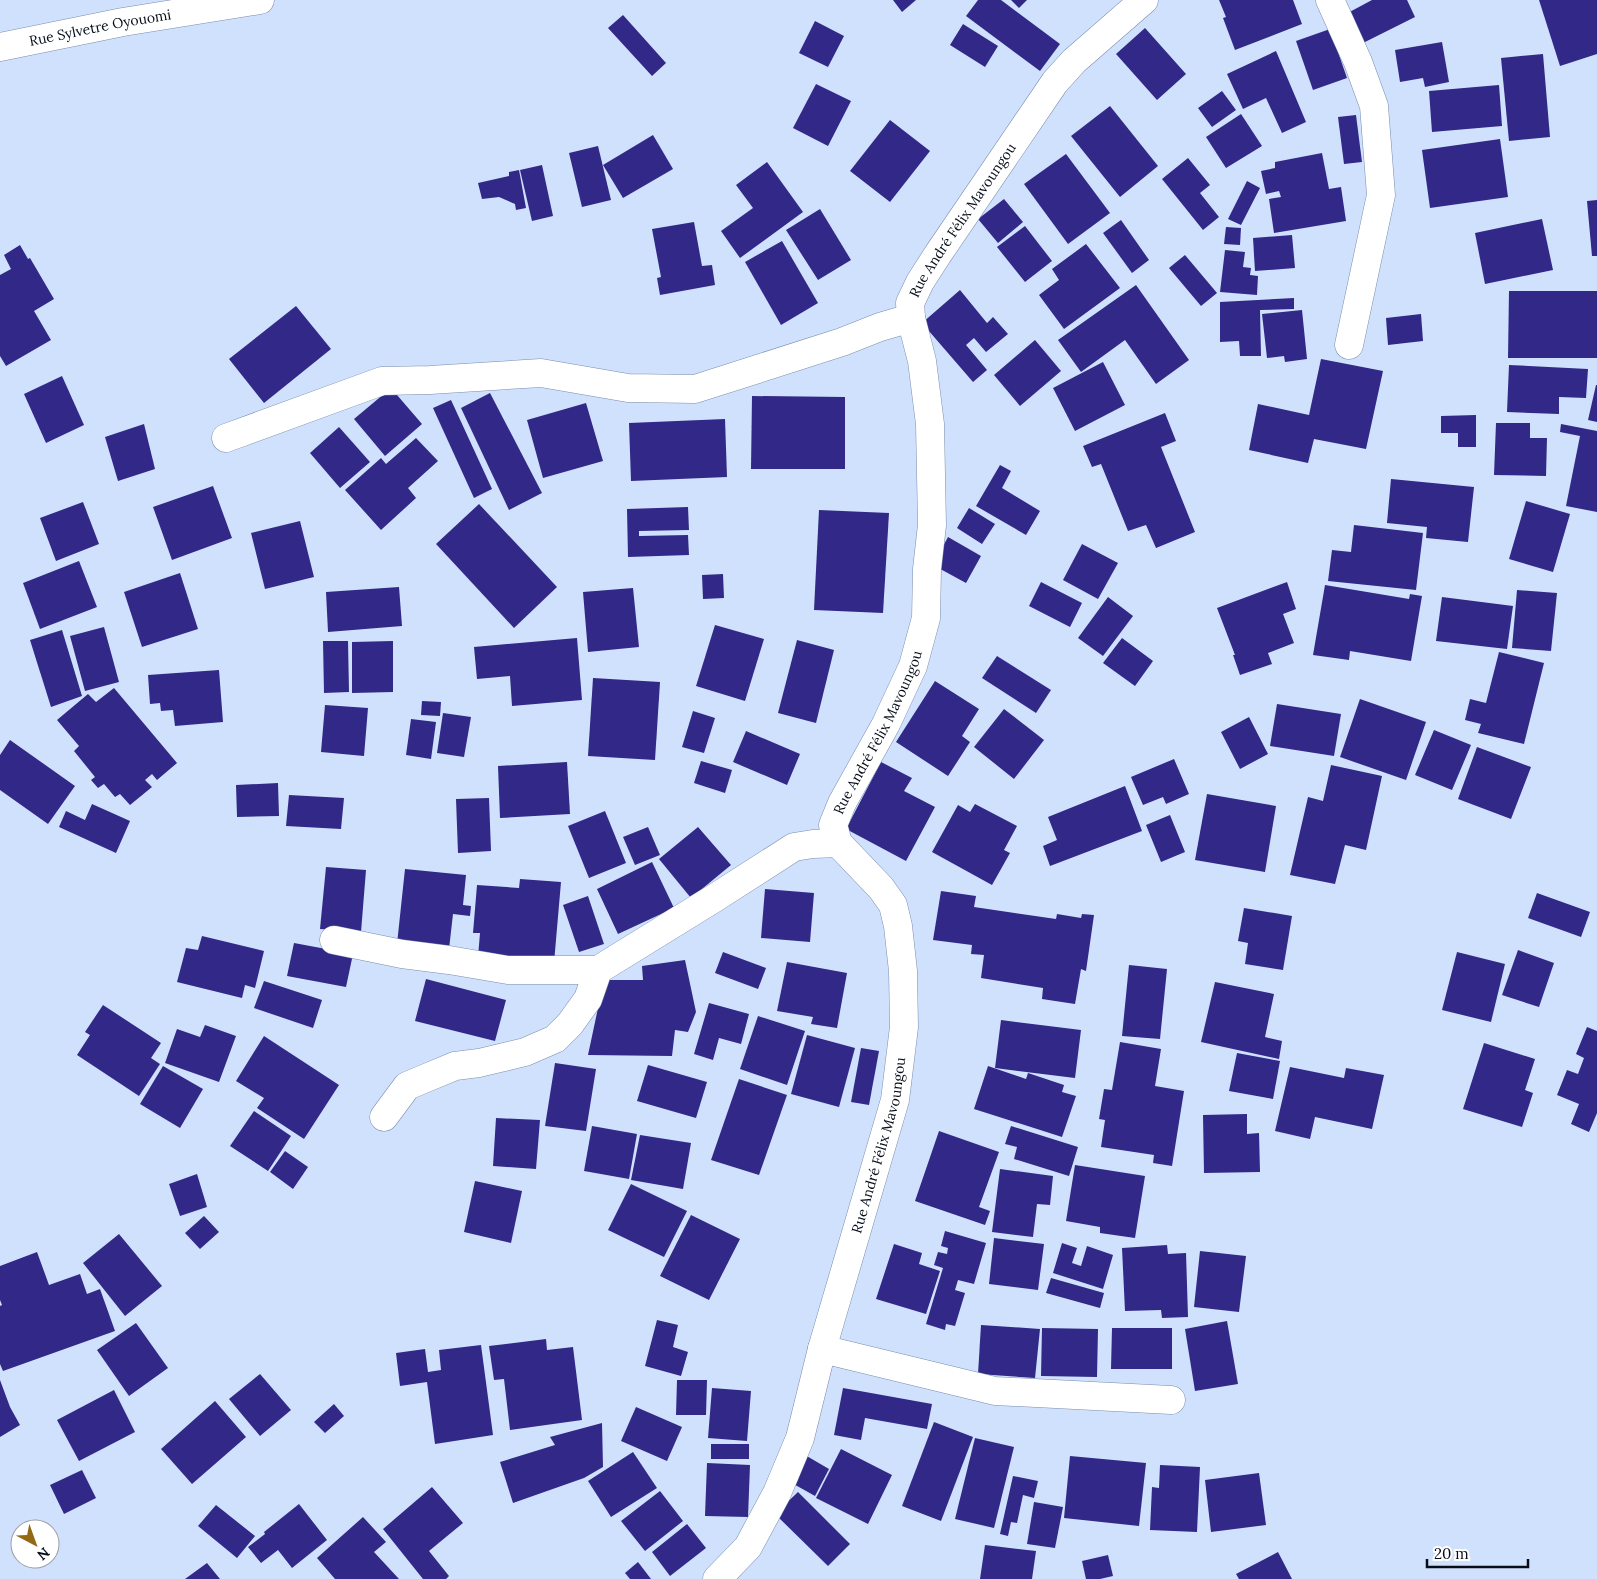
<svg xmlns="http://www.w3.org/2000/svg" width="1597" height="1579" font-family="Lora,serif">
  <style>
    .building { fill: #312887 }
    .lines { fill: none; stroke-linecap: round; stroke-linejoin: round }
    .minor-casing { stroke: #798dad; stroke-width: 29 }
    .tertiary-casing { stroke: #798dad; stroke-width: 29 }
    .minor { stroke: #fff; stroke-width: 28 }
    .tertiary { stroke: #fff; stroke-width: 28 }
    .labels { text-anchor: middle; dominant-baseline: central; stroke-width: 5; stroke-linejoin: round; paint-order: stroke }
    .street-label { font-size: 14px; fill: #060c18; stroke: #fff }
  </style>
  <rect width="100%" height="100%" fill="#d0e1fd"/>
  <g class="building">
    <polygon points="893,0 916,0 902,12"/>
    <polygon points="978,0 1001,0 1060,44 1040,71 966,16"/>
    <polygon points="1011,0 1027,0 1019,8"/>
    <polygon points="1219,0 1293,0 1302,24 1235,50 1223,18 1226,17"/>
    <polygon points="1372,0 1407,0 1415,17 1359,45 1344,15"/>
    <polygon points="1539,0 1597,0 1597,54 1560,66"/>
    <polygon points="623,15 666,63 652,76 608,28"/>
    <polygon points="815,21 844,36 828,67 799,53"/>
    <polygon points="963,24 998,46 985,67 950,45"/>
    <polygon points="1145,28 1186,74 1157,100 1116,54"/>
    <polygon points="1330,29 1347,78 1313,90 1296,41"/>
    <polygon points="1442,42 1449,82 1425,87 1423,78 1400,82 1395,50"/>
    <polygon points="1276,51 1306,122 1282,133 1266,98 1243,109 1227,74"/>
    <polygon points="1543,54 1550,137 1509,141 1501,58"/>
    <polygon points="816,84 851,101 828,146 793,128"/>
    <polygon points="1499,85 1502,126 1432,132 1429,91"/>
    <polygon points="1222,91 1236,110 1212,127 1198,108"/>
    <polygon points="1110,106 1158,166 1120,197 1071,136"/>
    <polygon points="1241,114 1262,146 1226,168 1206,137"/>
    <polygon points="1356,115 1362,162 1344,164 1338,117"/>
    <polygon points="890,120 930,151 890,202 850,171"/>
    <polygon points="653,135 673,169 623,198 603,165"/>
    <polygon points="1500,139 1508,197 1430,208 1422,150"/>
    <polygon points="598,146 611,200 582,207 569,153"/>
    <polygon points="1322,153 1329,189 1341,187 1346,221 1274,233 1269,199 1281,197 1279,191 1266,194 1261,171 1275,168 1275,162"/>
    <polygon points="1066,154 1110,213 1068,244 1024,184"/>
    <polygon points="1188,158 1210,185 1200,193 1219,217 1203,230 1162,179"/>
    <polygon points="767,162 803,212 740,258 721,231 753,208 736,185"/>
    <polygon points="542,165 553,216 532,221 520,170"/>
    <polygon points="519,170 526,208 516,210 515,204 499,197 482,199 478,183 509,176 509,172"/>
    <polygon points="1247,181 1260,188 1241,225 1228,219"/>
    <polygon points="1004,199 1023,222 998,243 978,219"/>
    <polygon points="1597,200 1597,256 1592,256 1587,201"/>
    <polygon points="820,209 851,260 818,280 786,230"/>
    <polygon points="1542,219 1553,270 1485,284 1475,233"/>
    <polygon points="1121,220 1149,260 1132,273 1103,233"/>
    <polygon points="694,222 702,266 712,265 715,285 660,295 657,278 661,277 652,229"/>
    <polygon points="1025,226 1052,261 1025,282 997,247"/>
    <polygon points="1226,227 1241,228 1240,245 1224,244"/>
    <polygon points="1292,235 1295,268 1255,271 1253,238"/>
    <polygon points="782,241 818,303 781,325 745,262"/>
    <polygon points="1086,244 1120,288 1064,329 1039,295 1059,280 1052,269"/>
    <polygon points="20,245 28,259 30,258 54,299 34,311 51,340 6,366 0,356 0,275 11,269 4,255"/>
    <polygon points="1225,250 1245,252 1243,267 1251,268 1250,275 1258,276 1257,295 1220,292"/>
    <polygon points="1185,255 1217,293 1201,306 1169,268"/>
    <polygon points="1136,285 1189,360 1156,384 1125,340 1081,372 1058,340"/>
    <polygon points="960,290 987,323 993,317 1008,334 986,352 974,338 966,345 987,370 973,382 922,323"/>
    <polygon points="1509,291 1597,291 1597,358 1508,358"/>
    <polygon points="1294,298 1294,309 1260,310 1261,356 1240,356 1239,341 1220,342 1220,302"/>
    <polygon points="296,306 331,349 264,403 229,359"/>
    <polygon points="1302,310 1307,359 1285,362 1284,356 1267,358 1262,314"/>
    <polygon points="1421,314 1423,341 1388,345 1386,318"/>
    <polygon points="1035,340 1061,371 1020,406 994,375"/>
    <polygon points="1321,359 1383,371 1366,449 1314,439 1308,463 1249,450 1258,404 1309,415"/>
    <polygon points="1103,362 1125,405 1075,431 1053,388"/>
    <polygon points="1509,365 1588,369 1586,398 1559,397 1559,414 1507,412"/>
    <polygon points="62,376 84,425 46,443 24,394"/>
    <polygon points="1596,385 1597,385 1597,422 1588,420"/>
    <polygon points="391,388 422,424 385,456 354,419"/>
    <polygon points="490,393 542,493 509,510 461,408"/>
    <polygon points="752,396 845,397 845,469 751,469"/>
    <polygon points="451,400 492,489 474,498 433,408"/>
    <polygon points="586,403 603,461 543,478 527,420"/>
    <polygon points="1165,413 1176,441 1161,447 1195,532 1156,548 1146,525 1128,531 1101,464 1092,467 1083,446"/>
    <polygon points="1476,415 1476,447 1458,447 1458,433 1441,433 1441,416"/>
    <polygon points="725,419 727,477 631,481 629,423"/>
    <polygon points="1496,423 1530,423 1530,438 1547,438 1546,476 1494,475"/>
    <polygon points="144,424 155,469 118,481 105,437"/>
    <polygon points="1561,424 1597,431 1597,512 1566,506 1580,436 1560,432"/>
    <polygon points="339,427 370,462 340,488 310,453"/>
    <polygon points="416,438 438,461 408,488 416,498 381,530 345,490 381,458 386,464"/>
    <polygon points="1000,465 1011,471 1002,488 1040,511 1026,535 976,506"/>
    <polygon points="1391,479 1474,487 1468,542 1426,538 1427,527 1387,523"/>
    <polygon points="213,486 232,538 172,560 153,507"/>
    <polygon points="1526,501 1570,514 1553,572 1509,559"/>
    <polygon points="83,502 99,544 56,561 40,518"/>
    <polygon points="479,504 557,587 514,628 436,544"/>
    <polygon points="688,507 689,530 639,531 639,536 688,535 689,555 628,557 627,509"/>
    <polygon points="969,508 995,524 982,544 957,528"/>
    <polygon points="819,510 889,513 883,613 814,610"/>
    <polygon points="300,521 314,577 265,589 251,533"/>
    <polygon points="1354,525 1423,533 1416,590 1328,581 1332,550 1351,552"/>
    <polygon points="948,537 981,556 966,583 933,565"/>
    <polygon points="1082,544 1118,563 1098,599 1063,580"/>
    <polygon points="79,561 97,607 40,629 23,583"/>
    <polygon points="180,573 198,629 142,647 124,592"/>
    <polygon points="723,574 724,598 703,599 702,575"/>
    <polygon points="1041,582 1082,603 1070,627 1029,606"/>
    <polygon points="1287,582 1296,609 1283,614 1294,643 1268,653 1272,664 1240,675 1233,655 1235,655 1217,608"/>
    <polygon points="1325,585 1409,599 1410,594 1422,596 1411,661 1350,651 1349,660 1313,655"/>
    <polygon points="399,587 402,626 328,632 326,592"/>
    <polygon points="633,588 639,647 588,652 583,592"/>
    <polygon points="1517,590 1557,593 1551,651 1512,648"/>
    <polygon points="1108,597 1133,616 1103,656 1078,638"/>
    <polygon points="1442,597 1513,606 1507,649 1436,641"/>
    <polygon points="715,625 764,639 745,701 696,686"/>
    <polygon points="104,627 119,682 85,691 70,636"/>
    <polygon points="62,630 82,696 51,707 30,640"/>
    <polygon points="577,638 582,700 512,706 510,676 477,679 474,647"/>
    <polygon points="1122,638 1153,661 1135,686 1103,663"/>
    <polygon points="797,640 834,650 816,723 778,713"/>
    <polygon points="323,641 348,641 349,692 324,693"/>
    <polygon points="393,641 393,692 352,693 352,642"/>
    <polygon points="1499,652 1544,663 1524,744 1478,733 1481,724 1465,720 1470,699 1486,703"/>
    <polygon points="997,656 1051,690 1036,713 982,678"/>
    <polygon points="219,670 223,722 175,726 173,710 161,711 160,703 150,704 148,675"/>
    <polygon points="593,678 660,682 655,760 588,756"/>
    <polygon points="935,681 979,709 962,736 970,742 948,776 896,742"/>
    <polygon points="114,688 177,763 157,780 152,774 145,780 152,787 130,805 120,794 115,797 104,784 98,788 91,780 95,777 74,751 79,746 57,720 88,694 96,702"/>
    <polygon points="1360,699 1426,722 1406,780 1340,757"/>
    <polygon points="422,701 441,702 440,716 421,715"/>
    <polygon points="1277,704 1341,714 1334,756 1270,746"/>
    <polygon points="325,705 368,708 364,756 321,752"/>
    <polygon points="1004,709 1044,740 1014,779 974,747"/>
    <polygon points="693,711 715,718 704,753 682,747"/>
    <polygon points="443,713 471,717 464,757 437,753"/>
    <polygon points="1249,717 1268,754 1240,769 1221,732"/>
    <polygon points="411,719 436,722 431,759 406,755"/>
    <polygon points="1434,730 1471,745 1452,790 1415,775"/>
    <polygon points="746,731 800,754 787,785 733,762"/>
    <polygon points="10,740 75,786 48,824 0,790 0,755"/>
    <polygon points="1477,747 1531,767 1511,819 1458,799"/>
    <polygon points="1174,759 1189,794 1166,804 1163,797 1143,805 1131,777"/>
    <polygon points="701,761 732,770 725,793 694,783"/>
    <polygon points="567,762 570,814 500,818 498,766"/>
    <polygon points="881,762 912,778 904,791 935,807 906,861 846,829"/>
    <polygon points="1331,765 1382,776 1366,850 1345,845 1335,884 1290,875 1308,797 1323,801"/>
    <polygon points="278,783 279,816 237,817 236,785"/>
    <polygon points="1125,786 1142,831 1050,866 1043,846 1057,840 1048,817"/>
    <polygon points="1207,794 1276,806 1265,872 1195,860"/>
    <polygon points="289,795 344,798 341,829 286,826"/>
    <polygon points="489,798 491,851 458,853 456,799"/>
    <polygon points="92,804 130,821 116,853 59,827 66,811 85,820"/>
    <polygon points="975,804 1017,826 1004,850 1010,853 992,885 932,852 958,805 970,812"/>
    <polygon points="605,811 626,863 589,878 568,826"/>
    <polygon points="1170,815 1185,852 1161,862 1146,825"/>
    <polygon points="648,827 660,855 635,865 623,837"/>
    <polygon points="698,827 731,865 691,898 659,859"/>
    <polygon points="652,862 674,908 618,934 597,889"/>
    <polygon points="326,867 366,870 361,932 320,929"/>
    <polygon points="405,869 466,875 463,905 471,906 470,916 453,914 449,949 397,944"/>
    <polygon points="520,879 561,882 554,963 478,957 480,933 473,933 477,885 519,888"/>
    <polygon points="765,889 814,893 810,942 761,938"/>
    <polygon points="941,891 976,896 974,907 1056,919 1057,914 1081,918 1082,914 1094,915 1086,971 1081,969 1075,1004 1042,999 1043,988 981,978 984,955 971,954 972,945 933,940"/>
    <polygon points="1537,893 1590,912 1581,937 1528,918"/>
    <polygon points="588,896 604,944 579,952 563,905"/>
    <polygon points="1244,908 1292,916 1283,970 1245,964 1248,943 1238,941"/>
    <polygon points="202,936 264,951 255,988 245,985 242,998 177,982 186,948 198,950"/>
    <polygon points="294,943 353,954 346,987 287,976"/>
    <polygon points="1518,950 1554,963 1539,1007 1502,995"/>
    <polygon points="723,952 766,968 758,989 715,973"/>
    <polygon points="1457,952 1505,964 1491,1022 1442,1010"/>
    <polygon points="685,960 696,1012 688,1032 675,1030 672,1056 588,1055 604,980 643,980 642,966"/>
    <polygon points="787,962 847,973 837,1028 811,1024 813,1017 777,1011"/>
    <polygon points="1129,965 1167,969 1160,1039 1122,1036"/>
    <polygon points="426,979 506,1000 495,1041 415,1021"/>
    <polygon points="264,981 322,1000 313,1028 254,1008"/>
    <polygon points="1215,982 1274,994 1265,1037 1282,1041 1279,1059 1201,1042"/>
    <polygon points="709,1003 749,1014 741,1044 719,1038 713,1060 694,1054"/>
    <polygon points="103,1005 161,1043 151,1058 160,1064 139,1096 77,1055 90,1035 85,1032"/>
    <polygon points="758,1016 805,1031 787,1085 740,1069"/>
    <polygon points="1001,1020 1081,1030 1075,1078 995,1068"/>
    <polygon points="205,1025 236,1036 219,1082 165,1063 177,1029 200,1037"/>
    <polygon points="1587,1027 1597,1031 1597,1113 1589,1132 1571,1124 1579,1104 1557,1095 1567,1070 1578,1074 1584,1058 1576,1054"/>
    <polygon points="807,1035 855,1048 839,1107 791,1094"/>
    <polygon points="264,1036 339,1085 304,1139 257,1108 264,1098 236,1081"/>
    <polygon points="1120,1042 1161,1049 1155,1086 1184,1091 1172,1166 1153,1163 1154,1155 1101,1147 1105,1120 1099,1119 1104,1089 1112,1090"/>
    <polygon points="1484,1043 1535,1059 1525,1090 1533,1093 1522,1127 1463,1109"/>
    <polygon points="861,1048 879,1051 869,1105 851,1102"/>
    <polygon points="1237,1053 1280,1061 1273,1099 1229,1091"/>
    <polygon points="555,1063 596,1069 586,1131 545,1126"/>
    <polygon points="648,1065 707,1082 696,1118 637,1101"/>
    <polygon points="163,1066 203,1089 180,1128 140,1104"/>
    <polygon points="988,1066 1026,1079 1028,1073 1064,1085 1062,1092 1076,1096 1062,1137 974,1109"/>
    <polygon points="1290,1067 1344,1078 1346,1068 1384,1075 1372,1129 1315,1117 1310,1139 1275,1131"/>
    <polygon points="739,1079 787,1095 759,1175 711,1160"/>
    <polygon points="254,1111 291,1136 268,1171 230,1146"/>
    <polygon points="1247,1114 1247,1134 1259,1133 1260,1172 1204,1173 1203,1115"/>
    <polygon points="496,1118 540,1120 536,1169 493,1166"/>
    <polygon points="592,1126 637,1134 629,1179 584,1171"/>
    <polygon points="1011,1126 1078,1147 1069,1176 1014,1159 1017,1147 1005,1144"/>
    <polygon points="939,1131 999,1152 979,1207 990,1211 985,1225 915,1201"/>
    <polygon points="640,1135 691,1143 683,1189 631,1180"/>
    <polygon points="285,1151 308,1167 293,1189 270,1172"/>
    <polygon points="1075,1165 1145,1176 1135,1238 1100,1233 1100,1227 1066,1221"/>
    <polygon points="1000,1169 1053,1176 1050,1205 1037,1204 1033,1237 992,1232"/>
    <polygon points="197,1174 207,1207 180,1216 169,1184"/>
    <polygon points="475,1181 522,1191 511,1243 464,1232"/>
    <polygon points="631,1184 687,1211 664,1257 608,1230"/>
    <polygon points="691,1215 740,1239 709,1300 660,1276"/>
    <polygon points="204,1216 219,1232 200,1249 185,1233"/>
    <polygon points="945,1231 986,1243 974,1284 958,1280 955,1290 965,1293 955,1326 946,1324 945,1330 926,1324 943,1268 934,1265 938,1252 947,1254 948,1248 941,1246"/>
    <polygon points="119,1234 162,1286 125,1316 83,1263"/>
    <polygon points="994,1238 1044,1244 1038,1290 989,1284"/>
    <polygon points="1062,1243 1077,1248 1072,1263 1081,1266 1087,1246 1113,1255 1103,1289 1053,1273"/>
    <polygon points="894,1244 922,1253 919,1264 940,1271 926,1314 876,1299"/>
    <polygon points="1167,1245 1168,1254 1186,1253 1188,1317 1162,1318 1161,1310 1125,1311 1122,1248"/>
    <polygon points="1200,1251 1246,1256 1239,1312 1194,1307"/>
    <polygon points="37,1252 49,1285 80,1274 87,1294 100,1289 115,1331 3,1371 0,1364 0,1306 2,1305 0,1300 0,1266"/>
    <polygon points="1051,1278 1104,1293 1100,1308 1046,1293"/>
    <polygon points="657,1320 678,1325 673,1347 688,1352 681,1376 645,1366"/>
    <polygon points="1227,1321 1238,1384 1195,1391 1185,1329"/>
    <polygon points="136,1323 168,1368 129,1396 97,1350"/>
    <polygon points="981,1325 1040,1329 1035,1378 978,1374"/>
    <polygon points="1042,1328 1098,1329 1097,1377 1041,1376"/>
    <polygon points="1112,1328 1172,1328 1172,1369 1111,1369"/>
    <polygon points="546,1339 547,1350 573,1347 582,1420 510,1430 504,1379 494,1380 489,1346"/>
    <polygon points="481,1345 493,1435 435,1444 427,1382 400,1386 396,1353 425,1349 428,1372 441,1370 439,1350"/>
    <polygon points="260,1374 291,1410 260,1436 229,1399"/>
    <polygon points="0,1380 10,1407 20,1425 0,1437"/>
    <polygon points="677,1380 707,1380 706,1415 676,1415"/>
    <polygon points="712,1388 751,1391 747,1441 708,1438"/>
    <polygon points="843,1388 932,1404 927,1429 865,1418 861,1440 834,1435"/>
    <polygon points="114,1390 135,1432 79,1461 57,1420"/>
    <polygon points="215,1401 246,1437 192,1484 161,1449"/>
    <polygon points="334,1404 344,1416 325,1433 314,1422"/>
    <polygon points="636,1407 682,1427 667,1461 621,1441"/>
    <polygon points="934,1422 973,1437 941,1521 902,1506"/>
    <polygon points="602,1423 603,1467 584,1478 513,1503 500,1462 555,1445 550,1437"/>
    <polygon points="975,1438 1014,1447 994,1528 955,1519"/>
    <rect x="711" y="1444" width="38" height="15"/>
    <polygon points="841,1449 892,1475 868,1524 816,1498"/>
    <polygon points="633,1452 657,1488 611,1517 588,1481"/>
    <polygon points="805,1455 829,1469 815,1496 790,1482"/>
    <polygon points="1070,1456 1146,1463 1139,1526 1064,1518"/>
    <polygon points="707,1463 750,1465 748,1517 705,1516"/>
    <polygon points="1160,1465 1200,1467 1197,1532 1150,1530 1152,1487 1159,1488"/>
    <polygon points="82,1470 96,1498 64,1514 50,1485"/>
    <polygon points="1259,1473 1266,1525 1211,1532 1205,1480"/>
    <polygon points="1013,1476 1038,1481 1034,1498 1023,1495 1017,1523 1011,1522 1008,1536 1000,1534"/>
    <polygon points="432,1487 463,1523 429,1551 449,1576 446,1579 423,1579 383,1529"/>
    <polygon points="660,1491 683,1521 645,1551 621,1521"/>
    <polygon points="798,1492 850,1544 828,1566 775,1514"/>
    <polygon points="1034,1502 1063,1507 1055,1548 1027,1544"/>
    <polygon points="299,1504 327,1540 292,1568 278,1550 261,1563 248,1547 265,1534 264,1532"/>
    <polygon points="216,1505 255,1536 237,1558 198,1526"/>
    <polygon points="363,1517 386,1542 374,1552 399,1579 335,1579 317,1558"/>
    <polygon points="687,1524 706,1548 670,1576 652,1552"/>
    <polygon points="985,1545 1036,1551 1032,1579 980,1579"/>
    <polygon points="1278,1552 1292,1579 1239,1579 1236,1574"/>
    <polygon points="1108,1555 1113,1576 1100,1579 1086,1579 1082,1561"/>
    <polygon points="638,1562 651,1579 630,1579 625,1573"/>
    <polygon points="207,1563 220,1579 185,1579"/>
  </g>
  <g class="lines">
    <g class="minor-casing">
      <g id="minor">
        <polyline points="1330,0 1358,62 1374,106 1381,195 1349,345"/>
        <polyline points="226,438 382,381 430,380 541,373 628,388 695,389 842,342 880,327 911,318"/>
        <polyline points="334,940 402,954 449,960 508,970 598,970"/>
        <polyline points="384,1117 407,1086 426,1078 455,1066 479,1063 525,1052 555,1039 570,1024 588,999 598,970 713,899 794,847 813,844 838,843"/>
        <polyline points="822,1349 995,1391 1171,1400"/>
        <path id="s1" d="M717,1579L748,1547L777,1493L800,1438L822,1349L895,1100L904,1027L903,971L898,926L893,905L881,888L838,843L833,825L842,803L886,724L913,666L926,618L927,569L932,525L930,424L922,361L911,318L910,303L920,282L938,254L1055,82L1074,61L1144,0"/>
      </g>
    </g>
    <g class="tertiary-casing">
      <g id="tertiary">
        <path id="s2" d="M0,47L123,22L260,0"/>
      </g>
    </g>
    <use href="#minor" class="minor"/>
    <use href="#tertiary" class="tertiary"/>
  </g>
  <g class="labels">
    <g class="street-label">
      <text stroke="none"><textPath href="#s2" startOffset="102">Rue Sylvetre Oyouomi</textPath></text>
      <text stroke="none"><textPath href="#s1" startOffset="1458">Rue André Félix Mavoungou</textPath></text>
      <text stroke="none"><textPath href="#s1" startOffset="918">Rue André Félix Mavoungou</textPath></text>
      <text stroke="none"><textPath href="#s1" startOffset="469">Rue André Félix Mavoungou</textPath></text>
    </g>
  </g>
  <g transform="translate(35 1544) rotate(139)"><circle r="24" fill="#ffffff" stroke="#9b9ea3"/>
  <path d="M0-4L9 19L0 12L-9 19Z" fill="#936913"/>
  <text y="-8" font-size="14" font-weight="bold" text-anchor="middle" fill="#060c18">N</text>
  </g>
  <path d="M1427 1559v8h101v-8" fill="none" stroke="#060c18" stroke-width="2.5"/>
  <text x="1434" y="1559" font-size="15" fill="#060c18" stroke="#ffffff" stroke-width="4" paint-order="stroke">20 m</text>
</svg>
